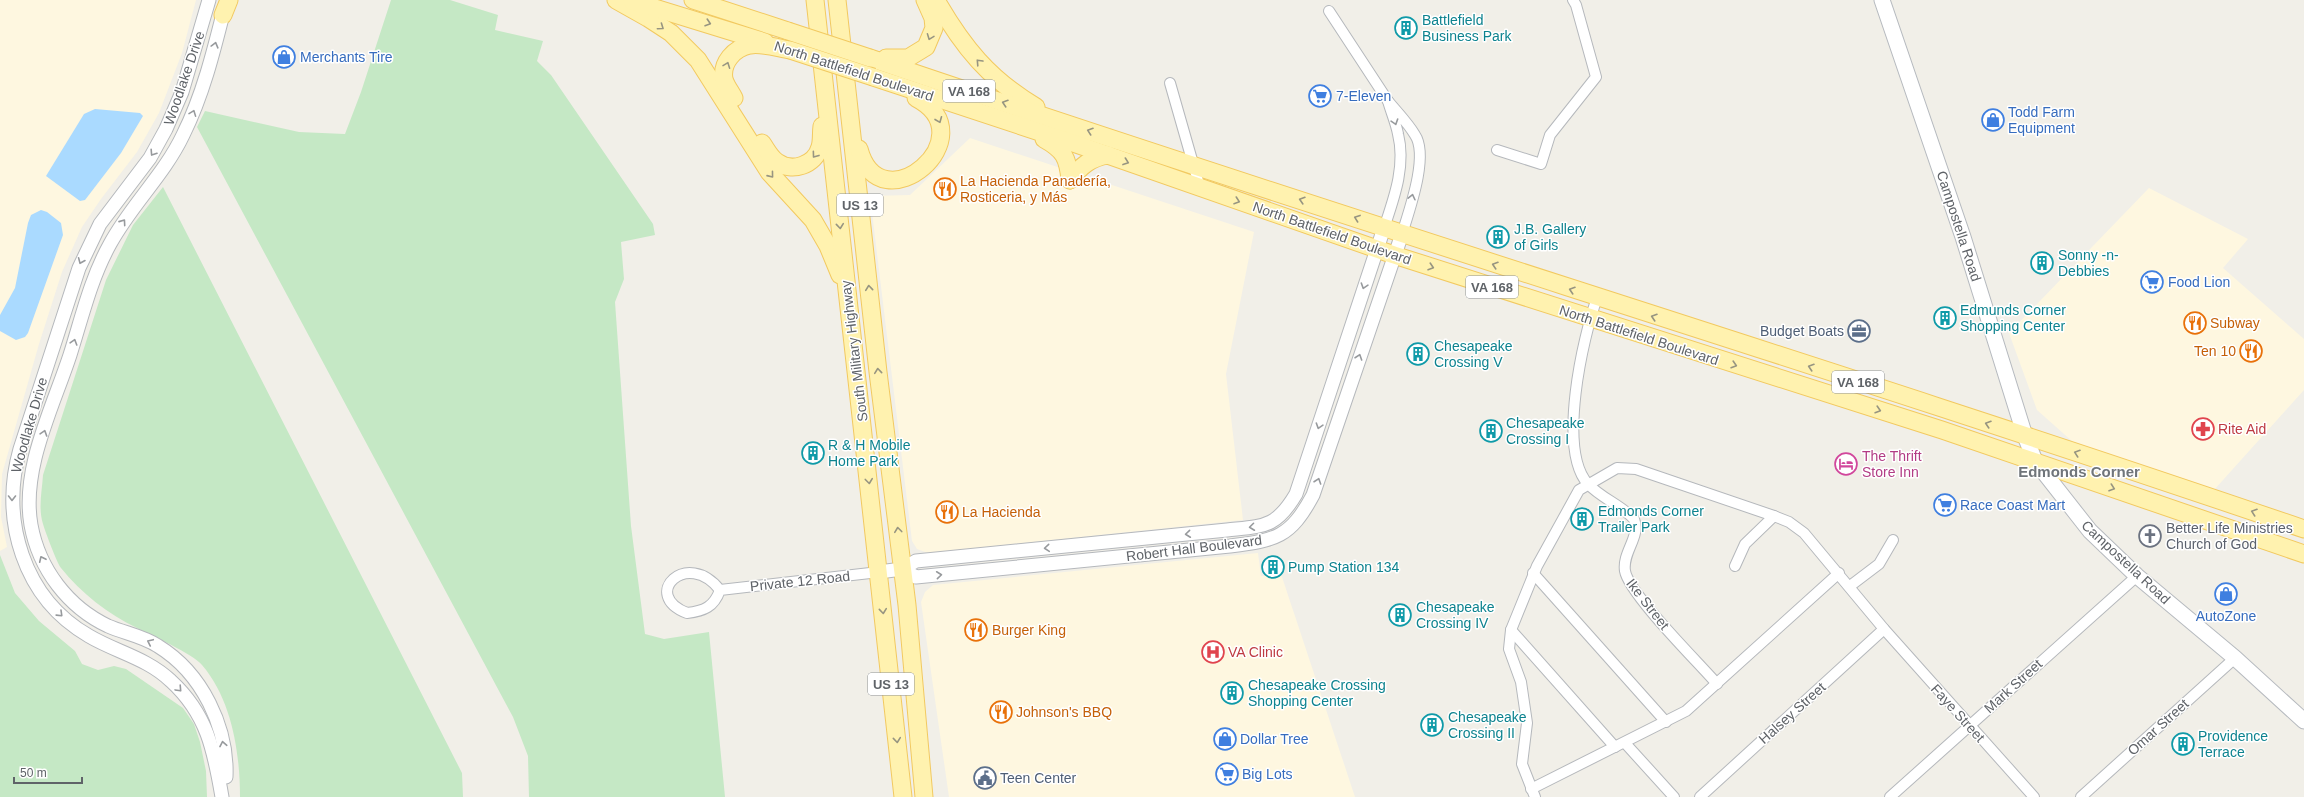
<svg xmlns="http://www.w3.org/2000/svg" width="2304" height="797" font-family="Helvetica,sans-serif">
  <style>
    .commercial { fill: #fef7e0 }
    .green { fill: #c5e8c5 }
    .water { fill: #aadaff }
    .lines { fill: none; stroke-linecap: round; stroke-linejoin: round }
    .minor-casing { stroke: #b5b8bc; stroke-width: 12 }
    .tertiary-casing { stroke: #b5b8bc; stroke-width: 15 }
    .secondary-casing { stroke: #b6babf; stroke-width: 17 }
    .primary-casing { stroke: #f2c960; stroke-width: 19 }
    .minor { stroke: #fff; stroke-width: 10 }
    .tertiary { stroke: #fff; stroke-width: 13 }
    .secondary { stroke: #fff; stroke-width: 15 }
    .primary { stroke: #fff2af; stroke-width: 17 }
    .primary-bridge-casing { stroke: #f2c960; stroke-width: 19; stroke-linecap: butt }
    .primary-bridge { stroke: #fff2af; stroke-width: 17 }
    .oneway { stroke: #979581 }
    .oneway2 { stroke: #979a9d }
    .labels { text-anchor: middle; dominant-baseline: central; stroke-width: 3; stroke-linejoin: round; paint-order: stroke }
    .shield { fill: #fff; stroke: #8f9295; stroke-width: 1 }
    .shield-label { font-size: 13px; font-weight: bold; fill: #5f6368 }
    .culture-label { font-size: 14px; fill: #0d838f; stroke: #fff; text-anchor: start }
    .shop-label { font-size: 14px; fill: #366cbe; stroke: #fff; text-anchor: start }
    .street-label { font-size: 14px; fill: #5f6368; stroke: #fff }
    .food-label { font-size: 14px; fill: #c56008; stroke: #fff; text-anchor: start }
    .service-label { font-size: 14px; fill: #4e5e75; stroke: #fff; text-anchor: end }
    .health-label { font-size: 14px; fill: #be3a42; stroke: #fff; text-anchor: start }
    .hotel-label { font-size: 14px; fill: #b23c85; stroke: #fff; text-anchor: start }
    .worship-label { font-size: 14px; fill: #5b616d; stroke: #fff; text-anchor: start }
    .neighbourhood-label { font-size: 15px; font-weight: bold; fill: #70757a; stroke: #fff }
  </style>
  <rect width="100%" height="100%" fill="#f1efe8"/>
  <g class="commercial">
    <polygon points="0,0 196,0 182,53 159,113 137,152 101,199 82,227 62,272 39,344 2,474 1,517 7,547 0,551"/>
    <polygon points="970,138 1254,232 1226,374 1243,520 928,553 917,549 912,541 870,196 910,195"/>
    <polygon points="2149,188 2248,239 2223,268 2304,339 2304,390 2214,490 2073,442 2037,410 2009,333"/>
    <polygon points="1258,553 1261,576 1281,574 1355,797 949,797 921,602 925,592 933,585"/>
  </g>
  <g class="green">
    <polygon points="391,0 450,0 498,15 495,30 543,41 537,61 551,75 653,224 655,235 621,242 624,279 615,302 631,526 645,634 664,639 709,632 725,797 529,797 528,756 513,717 197,127 205,111 299,132 345,134 361,92"/>
    <path d="M163,187L462,773L463,797H240C240,753 232,700 202,665C193,654 151,635 137,628C108,614 81,593 61,568C57,563 45,531 43,524C38,508 42,491 43,475L106,280L133,225Z"/>
    <polygon points="0,555 15,593 39,621 75,651 82,664 98,670 114,666 126,669 183,708 194,724 200,742 206,771 207,797 0,797"/>
  </g>
  <g class="water">
    <polygon points="95,109 140,113 143,116 121,153 85,200 80,201 46,176 84,114"/>
    <polygon points="41,210 47,212 61,223 63,235 28,333 25,337 16,340 0,331 0,315 15,288 28,223 31,215"/>
  </g>
  <g class="lines">
    <g class="minor-casing">
      <g id="minor">
        <polyline points="1329,11 1388,101"/>
        <polyline points="1170,83 1200,188"/>
        <polyline points="1497,150 1541,164 1550,135 1596,77 1576,5 1573,0"/>
        <path d="M1384,228C1394,198 1406,166 1398,134C1396,123 1391,112 1388,101C1397,112 1408,123 1415,135C1429,156 1409,211 1402,234"/>
        <path d="M1597,298C1583,337 1557,450 1588,484C1601,498 1621,505 1634,519C1641,537 1622,552 1625,571C1629,594 1699,663 1717,684"/>
        <polyline points="1735,566 1745,544 1774,516"/>
        <polyline points="1533,573 1666,722"/>
        <polyline points="1850,586 1879,564 1893,540"/>
        <path d="M720,590C714,607 704,611 687,613C640,595 687,548 720,590L879,572"/>
        <polyline points="1511,630 1615,747"/>
        <polyline points="1625,743 1674,797"/>
        <polyline points="1531,789 1686,711 1839,573"/>
        <polyline points="1535,797 1522,764 1527,723 1521,682 1509,649 1511,630 1537,566 1579,490 1617,468 1636,469 1774,516 1789,522 1804,533 1884,629 2034,797"/>
        <polyline points="1700,797 1884,629"/>
        <polyline points="1890,797 2137,576"/>
        <polyline points="2081,797 2235,658"/>
      </g>
    </g>
    <g class="tertiary-casing">
      <g id="tertiary">
        <path d="M209,0L182,92L166,129L150,158L100,224L79,268L20,449C0,520 23,598 89,636C116,652 147,658 171,681C207,714 214,750 222,797"/>
        <path d="M225,6C214,50 203,95 183,135C164,175 131,205 110,244C91,278 82,317 70,355C53,407 21,469 31,525C39,569 68,607 108,626C124,633 143,636 158,646C202,673 228,727 226,777"/>
        <path d="M902,569L916,577L1230,546C1276,540 1290,538 1313,495L1402,234"/>
        <path d="M879,572L902,569L916,561L1227,530C1264,526 1276,528 1296,494L1384,228"/>
      </g>
    </g>
    <g class="secondary-casing">
      <polyline id="secondary" points="1882,0 1963,237 2025,436 2035,461 2090,531 2137,576 2235,658 2304,721"/>
    </g>
    <g class="primary-casing">
      <g id="primary">
        <polyline points="616,0 648,18 671,33 698,60 769,172 813,220 828,246 840,275"/>
        <polyline points="693,0 788,31"/>
        <polyline points="815,0 903,797"/>
        <polyline points="837,0 878,372 907,605 924,797"/>
        <path d="M936,0C963,47 989,79 1036,107"/>
        <polyline points="632,1 765,42"/>
        <polyline points="223,15 229,0"/>
        <path d="M870,58C1346,220 1828,366 2304,529"/>
        <polyline points="886,58 908,58 926,47 934,28 933,18 925,0"/>
        <polyline points="873,77 1076,144 1394,255 1942,430 2304,554"/>
        <path d="M734,98C731,92 726,86 724,79C721,63 734,48 750,45C763,43 778,48 790,50"/>
        <path d="M1044,139C1064,150 1068,158 1070,180"/>
        <path d="M762,143C767,150 770,157 777,162C792,173 815,165 820,147C822,141 821,133 822,126"/>
        <path d="M859,149C880,228 989,136 916,98"/>
        <path d="M1070,180C1081,166 1090,158 1108,155"/>
      </g>
    </g>
    <use href="#minor" class="minor"/>
    <use href="#tertiary" class="tertiary"/>
    <use href="#secondary" class="secondary"/>
    <use href="#primary" class="primary"/>
    <g class="primary-bridge-casing">
      <g id="primary-bridge">
        <polyline points="788,31 870,58"/>
        <polyline points="790,50 873,77"/>
      </g>
    </g>
    <use href="#primary-bridge" class="primary-bridge"/>
  </g>
  <defs><path id="oneway-chevron" d="M-2-3.5L2.5 0L-2 3.5" fill="none" stroke-width="1.6" stroke-linecap="round" stroke-linejoin="round"/></defs>
  <g class="oneway">
    <use href="#oneway-chevron" transform="translate(708 23) rotate(18)"/>
    <use href="#oneway-chevron" transform="translate(661 27) rotate(35)"/>
    <use href="#oneway-chevron" transform="translate(930 37) rotate(111)"/>
    <use href="#oneway-chevron" transform="translate(979 62) rotate(-133)"/>
    <use href="#oneway-chevron" transform="translate(727 65) rotate(-69)"/>
    <use href="#oneway-chevron" transform="translate(1005 103) rotate(-162)"/>
    <use href="#oneway-chevron" transform="translate(939 120) rotate(68)"/>
    <use href="#oneway-chevron" transform="translate(1090 131) rotate(-161)"/>
    <use href="#oneway-chevron" transform="translate(815 155) rotate(126)"/>
    <use href="#oneway-chevron" transform="translate(1126 162) rotate(20)"/>
    <use href="#oneway-chevron" transform="translate(771 175) rotate(51)"/>
    <use href="#oneway-chevron" transform="translate(1302 200) rotate(-163)"/>
    <use href="#oneway-chevron" transform="translate(1237 201) rotate(19)"/>
    <use href="#oneway-chevron" transform="translate(1357 218) rotate(-160)"/>
    <use href="#oneway-chevron" transform="translate(840 226) rotate(84)"/>
    <use href="#oneway-chevron" transform="translate(1495 265) rotate(-162)"/>
    <use href="#oneway-chevron" transform="translate(1431 267) rotate(18)"/>
    <use href="#oneway-chevron" transform="translate(869 288) rotate(-96)"/>
    <use href="#oneway-chevron" transform="translate(1572 290) rotate(-162)"/>
    <use href="#oneway-chevron" transform="translate(1654 317) rotate(-162)"/>
    <use href="#oneway-chevron" transform="translate(1734 365) rotate(17)"/>
    <use href="#oneway-chevron" transform="translate(1811 367) rotate(-162)"/>
    <use href="#oneway-chevron" transform="translate(878 371) rotate(-96)"/>
    <use href="#oneway-chevron" transform="translate(1878 410) rotate(17)"/>
    <use href="#oneway-chevron" transform="translate(1988 424) rotate(-162)"/>
    <use href="#oneway-chevron" transform="translate(2077 453) rotate(-161)"/>
    <use href="#oneway-chevron" transform="translate(869 481) rotate(83)"/>
    <use href="#oneway-chevron" transform="translate(2112 488) rotate(19)"/>
    <use href="#oneway-chevron" transform="translate(2254 512) rotate(-161)"/>
    <use href="#oneway-chevron" transform="translate(898 530) rotate(-97)"/>
    <use href="#oneway-chevron" transform="translate(883 611) rotate(84)"/>
    <use href="#oneway-chevron" transform="translate(897 740) rotate(84)"/>
  </g>
  <g class="oneway2">
    <use href="#oneway-chevron" transform="translate(215 45) rotate(-75)"/>
    <use href="#oneway-chevron" transform="translate(193 113) rotate(-69)"/>
    <use href="#oneway-chevron" transform="translate(1395 122) rotate(72)"/>
    <use href="#oneway-chevron" transform="translate(153 153) rotate(123)"/>
    <use href="#oneway-chevron" transform="translate(1412 197) rotate(-77)"/>
    <use href="#oneway-chevron" transform="translate(123 222) rotate(-55)"/>
    <use href="#oneway-chevron" transform="translate(81 261) rotate(113)"/>
    <use href="#oneway-chevron" transform="translate(1364 286) rotate(108)"/>
    <use href="#oneway-chevron" transform="translate(74 342) rotate(-73)"/>
    <use href="#oneway-chevron" transform="translate(1359 357) rotate(-71)"/>
    <use href="#oneway-chevron" transform="translate(1319 426) rotate(108)"/>
    <use href="#oneway-chevron" transform="translate(44 433) rotate(-72)"/>
    <use href="#oneway-chevron" transform="translate(1318 481) rotate(-71)"/>
    <use href="#oneway-chevron" transform="translate(12 498) rotate(90)"/>
    <use href="#oneway-chevron" transform="translate(1252 527) rotate(173)"/>
    <use href="#oneway-chevron" transform="translate(1188 534) rotate(174)"/>
    <use href="#oneway-chevron" transform="translate(1047 548) rotate(175)"/>
    <use href="#oneway-chevron" transform="translate(42 559) rotate(-115)"/>
    <use href="#oneway-chevron" transform="translate(939 575) rotate(-6)"/>
    <use href="#oneway-chevron" transform="translate(60 614) rotate(44)"/>
    <use href="#oneway-chevron" transform="translate(150 642) rotate(-155)"/>
    <use href="#oneway-chevron" transform="translate(179 689) rotate(47)"/>
    <use href="#oneway-chevron" transform="translate(223 744) rotate(-101)"/>
  </g>
  <defs>
    <g id="building-ring" transform="scale(1.15)"><circle r="9.5" fill="#fff" stroke="#0f9aa8" stroke-width="1.5"/><path d="M-4-6H4V6H1V3H-1V6H-4ZM-2.5-4.3h1.7v1.8h-1.7ZM.8-4.3h1.7v1.8H.8ZM-2.5-1h1.7V.8h-1.7ZM.8-1h1.7V.8H.8Z" fill="#0f9aa8"/></g>
    <g id="shop-ring" transform="scale(1.15)"><circle r="9.5" fill="#fff" stroke="#3f7fe0" stroke-width="1.5"/><path d="M-5-2.5h2.3a2.7 3.5 0 0 1 5.4 0H5L5.5 6h-11ZM-1.5-2.5h3a1.5 2.3 0 0 0-3 0Z" fill="#3f7fe0"/></g>
    <g id="supermarket-ring" transform="scale(1.15)"><circle r="9.5" fill="#fff" stroke="#3f7fe0" stroke-width="1.5"/><path d="M-6-5.5h2.5l.6 2H6L4.5 2H-2.5L-4.4-4H-6ZM-1.5 3.2a1.3 1.3 0 1 0 .1 0ZM3 3.2a1.3 1.3 0 1 0 .1 0Z" fill="#3f7fe0"/></g>
    <g id="restaurant-ring" transform="scale(1.15)"><circle r="9.5" fill="#fff" stroke="#e8710a" stroke-width="1.5"/><path d="M-5-6h1v4h1v-4h1v4h1v-4h1v5L-1.5 .5V6h-2V.5L-5-1ZM5-6V6H3V1.5H1.5Q1.5-4 5-6Z" fill="#e8710a"/></g>
    <g id="office-ring" transform="scale(1.15)"><circle r="9.5" fill="#fff" stroke="#5c6f8a" stroke-width="1.5"/><path d="M-6-3h4V-5.5h4V-3h4V5H-6ZM-1-4.5V-3h2v-1.5ZM-6 0V1H6V0Z" fill="#5c6f8a"/></g>
    <g id="pharmacy-ring" transform="scale(1.15)"><circle r="9.5" fill="#fff" stroke="#e0444e" stroke-width="1.5"/><path d="M-2-6h4v4h4v4h-4v4h-4v-4h-4v-4h4Z" fill="#e0444e"/></g>
    <g id="hotel-ring" transform="scale(1.15)"><circle r="9.5" fill="#fff" stroke="#d1479c" stroke-width="1.5"/><path d="M-6-4.5h1.5V1H6V5H4.5V3h-9V5H-6ZM-4 0a1.8 1.8 0 1 1 3.6 0ZM.5 0V-2.5h3Q6-2.5 6 0Z" fill="#d1479c"/></g>
    <g id="church-ring" transform="scale(1.15)"><circle r="9.5" fill="#fff" stroke="#6b7280" stroke-width="1.5"/><path d="M-1.2-6h2.4v3.5h3.3v2.4h-3.3V6h-2.4V-.1h-3.3v-2.4h3.3Z" fill="#6b7280"/></g>
    <g id="hospital-ring" transform="scale(1.15)"><circle r="9.5" fill="#fff" stroke="#e0444e" stroke-width="1.5"/><path d="M-5-5h3v3.5h4V-5h3V5h-3V1.5h-4V5h-3Z" fill="#e0444e"/></g>
    <g id="civic-ring" transform="scale(1.15)"><circle r="9.5" fill="#fff" stroke="#5c6f8a" stroke-width="1.5"/><path d="M-.6-6.5H3V-4.5H.6V-3L4-1V1h2V6H-6V1h2V-1L-.6-3ZM-1.2 2.5V6h2.4V2.5Z" fill="#5c6f8a"/></g>
  </defs>
  <g fill-rule="evenodd">
    <use href="#building-ring" x="1406" y="28"/>
    <use href="#shop-ring" x="284" y="57"/>
    <use href="#supermarket-ring" x="1320" y="96"/>
    <use href="#shop-ring" x="1993" y="120"/>
    <use href="#restaurant-ring" x="945" y="189"/>
    <use href="#building-ring" x="1498" y="237"/>
    <use href="#building-ring" x="2042" y="263"/>
    <use href="#supermarket-ring" x="2152" y="282"/>
    <use href="#building-ring" x="1945" y="318"/>
    <use href="#restaurant-ring" x="2195" y="323"/>
    <use href="#office-ring" x="1859" y="331"/>
    <use href="#restaurant-ring" x="2251" y="351"/>
    <use href="#building-ring" x="1418" y="354"/>
    <use href="#pharmacy-ring" x="2203" y="429"/>
    <use href="#building-ring" x="1491" y="431"/>
    <use href="#building-ring" x="813" y="453"/>
    <use href="#hotel-ring" x="1846" y="464"/>
    <use href="#supermarket-ring" x="1945" y="505"/>
    <use href="#restaurant-ring" x="947" y="512"/>
    <use href="#building-ring" x="1582" y="519"/>
    <use href="#church-ring" x="2150" y="536"/>
    <use href="#building-ring" x="1273" y="567"/>
    <use href="#shop-ring" x="2226" y="594"/>
    <use href="#building-ring" x="1400" y="615"/>
    <use href="#restaurant-ring" x="976" y="630"/>
    <use href="#hospital-ring" x="1213" y="652"/>
    <use href="#building-ring" x="1232" y="693"/>
    <use href="#restaurant-ring" x="1001" y="712"/>
    <use href="#building-ring" x="1432" y="725"/>
    <use href="#shop-ring" x="1225" y="739"/>
    <use href="#building-ring" x="2183" y="744"/>
    <use href="#supermarket-ring" x="1227" y="774"/>
    <use href="#civic-ring" x="985" y="778"/>
  </g>
  <g class="labels">
    <g class="shield">
      <rect x="943" y="80" width="52" height="22" rx="3"/>
      <rect x="837" y="194" width="46" height="22" rx="3"/>
      <rect x="1466" y="276" width="52" height="22" rx="3"/>
      <rect x="1832" y="371" width="52" height="22" rx="3"/>
      <rect x="868" y="673" width="46" height="22" rx="3"/>
    </g>
    <g class="shield-label">
      <text x="969" y="91">VA 168</text>
      <text x="860" y="205">US 13</text>
      <text x="1492" y="287">VA 168</text>
      <text x="1858" y="382">VA 168</text>
      <text x="891" y="684">US 13</text>
    </g>
    <g class="culture-label">
      <text x="1422" y="20">Battlefield<tspan x="1422" dy="16">Business Park</tspan></text>
      <text x="1514" y="229">J.B. Gallery<tspan x="1514" dy="16">of Girls</tspan></text>
      <text x="2058" y="255">Sonny -n-<tspan x="2058" dy="16">Debbies</tspan></text>
      <text x="1960" y="310">Edmunds Corner<tspan x="1960" dy="16">Shopping Center</tspan></text>
      <text x="1434" y="346">Chesapeake<tspan x="1434" dy="16">Crossing V</tspan></text>
      <text x="1506" y="423">Chesapeake<tspan x="1506" dy="16">Crossing I</tspan></text>
      <text x="828" y="445">R &amp; H Mobile<tspan x="828" dy="16">Home Park</tspan></text>
      <text x="1598" y="511">Edmonds Corner<tspan x="1598" dy="16">Trailer Park</tspan></text>
      <text x="1288" y="567">Pump Station 134</text>
      <text x="1416" y="607">Chesapeake<tspan x="1416" dy="16">Crossing IV</tspan></text>
      <text x="1248" y="685">Chesapeake Crossing<tspan x="1248" dy="16">Shopping Center</tspan></text>
      <text x="1448" y="717">Chesapeake<tspan x="1448" dy="16">Crossing II</tspan></text>
      <text x="2198" y="736">Providence<tspan x="2198" dy="16">Terrace</tspan></text>
    </g>
    <g class="shop-label">
      <text x="300" y="57">Merchants Tire</text>
      <text x="1336" y="96">7-Eleven</text>
      <text x="2008" y="112">Todd Farm<tspan x="2008" dy="16">Equipment</tspan></text>
      <text x="2168" y="282">Food Lion</text>
      <text x="1960" y="505">Race Coast Mart</text>
      <text x="2226" y="616" text-anchor="middle">AutoZone</text>
      <text x="1240" y="739">Dollar Tree</text>
      <text x="1242" y="774">Big Lots</text>
    </g>
    <g class="street-label">
      <text transform="translate(854 71) rotate(18)">North Battlefield Boulevard</text>
      <text transform="translate(184 78) rotate(-71)">Woodlake Drive</text>
      <text transform="translate(1959 226) rotate(72)">Campostella Road</text>
      <text transform="translate(1332 233) rotate(19)">North Battlefield Boulevard</text>
      <text transform="translate(1639 335) rotate(18)">North Battlefield Boulevard</text>
      <text transform="translate(854 351) rotate(-97)">South Military Highway</text>
      <text transform="translate(29 425) rotate(-74)">Woodlake Drive</text>
      <text transform="translate(1194 548) rotate(-7)">Robert Hall Boulevard</text>
      <text transform="translate(2126 562) rotate(43)">Campostella Road</text>
      <text transform="translate(800 581) rotate(-6)">Private 12 Road</text>
      <text transform="translate(1648 604) rotate(52)">Ike Street</text>
      <text transform="translate(2013 686) rotate(-42)">Mark Street</text>
      <text transform="translate(1792 713) rotate(-42)">Halsey Street</text>
      <text transform="translate(1958 713) rotate(48)">Faye Street</text>
      <text transform="translate(2158 727) rotate(-42)">Omar Street</text>
    </g>
    <g class="food-label">
      <text x="960" y="181">La Hacienda Panadería,<tspan x="960" dy="16">Rosticeria, y Más</tspan></text>
      <text x="2210" y="323">Subway</text>
      <text x="2236" y="351" text-anchor="end">Ten 10</text>
      <text x="962" y="512">La Hacienda</text>
      <text x="992" y="630">Burger King</text>
      <text x="1016" y="712">Johnson's BBQ</text>
    </g>
    <g class="service-label">
      <text x="1844" y="331">Budget Boats</text>
      <text x="1000" y="778" text-anchor="start">Teen Center</text>
    </g>
    <g class="health-label">
      <text x="2218" y="429">Rite Aid</text>
      <text x="1228" y="652">VA Clinic</text>
    </g>
    <g class="hotel-label">
      <text x="1862" y="456">The Thrift<tspan x="1862" dy="16">Store Inn</tspan></text>
    </g>
    <g class="worship-label">
      <text x="2166" y="528">Better Life Ministries<tspan x="2166" dy="16">Church of God</tspan></text>
    </g>
    <g class="neighbourhood-label">
      <text x="2079" y="471">Edmonds Corner</text>
    </g>
  </g>
  <path d="M14 777v6h68v-6" fill="none" stroke="#5f6368" stroke-width="2"/>
  <text x="20" y="777" font-size="12" fill="#5f6368" stroke="#ffffff" stroke-width="3" paint-order="stroke">50 m</text>
</svg>
